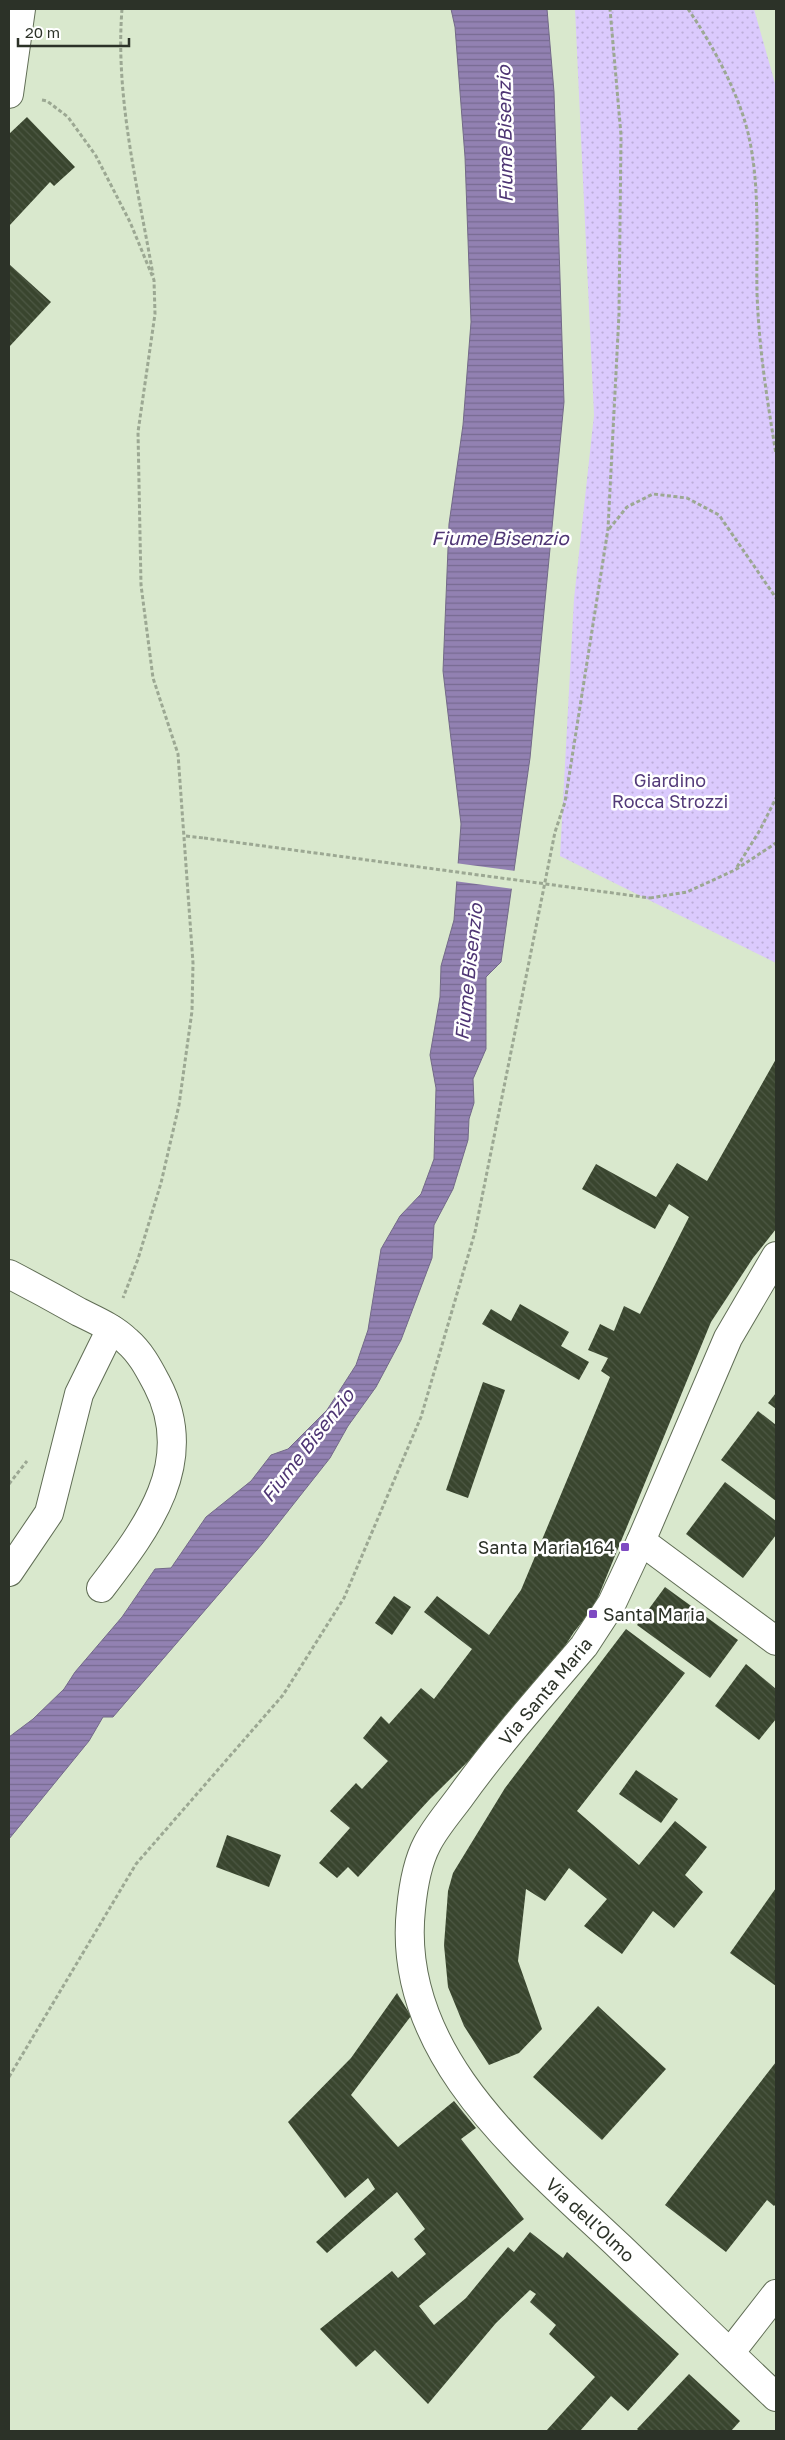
<svg xmlns="http://www.w3.org/2000/svg" width="785" height="2440" font-family="'Golos Text',sans-serif">
  <style>
    .park { fill: url(#park-dots) }
    .water { fill: url(#water-rules); stroke: #736989 }
    .pier { fill: #d9e8cd }
    .building { fill: url(#building-back-hatch) }
    .lines { fill: none; stroke-linecap: round; stroke-linejoin: round }
    .minor-casing { stroke: #606d55; stroke-width: 30 }
    .path { stroke: #9ca893; stroke-width: 3; stroke-dasharray: 4 2.5; stroke-linecap: butt }
    .minor { stroke: #fff; stroke-width: 28 }
    .path-bridge { stroke: #9ca893; stroke-width: 3; stroke-dasharray: 4 2.5; stroke-linecap: butt }
    .poi-dot { fill: #7e4ac2; stroke: #fff; stroke-width: 2 }
    .labels { text-anchor: middle; dominant-baseline: central; stroke-width: 5; stroke-linejoin: round; paint-order: stroke }
    .park-label { font-size: 18px; fill: #533a79; stroke: #fff }
    .poi-label { font-size: 18px; fill: #2c3228; stroke: #fff; text-anchor: end }
    .street-label { font-size: 18px; fill: #2c3228; stroke: #fff }
    .water-label { font-size: 19px; font-style: italic; fill: #4e3574; stroke: #fff }
  </style>
  <defs>
    <pattern id="park-dots" width="8" height="8" patternUnits="userSpaceOnUse" patternTransform="scale(1.25)"><rect width="8" height="8" fill="#dbcafd"/><path d="M2 2h.1M6 6h.1" fill="none" stroke="#bcaed9" stroke-width="1.8" stroke-linecap="round"/></pattern>
    <pattern id="water-rules" width="6" height="5" patternUnits="userSpaceOnUse" patternTransform="scale(1.25)"><rect width="6" height="5" fill="#9281b2"/><path d="M0 2.5h6" fill="none" stroke="#776a91"/></pattern>
    <pattern id="building-back-hatch" width="6" height="6" patternUnits="userSpaceOnUse" patternTransform="scale(1.25)"><rect width="6" height="6" fill="#39452e"/><path d="M-1 5l2 2M0 0l6 6M5-1l2 2" fill="none" stroke="#4d5844"/></pattern>
  </defs>
  <rect width="100%" height="100%" fill="#d9e8cd"/>
  <polygon class="park" points="575,9 754,9 776,87 776,963 560,856 574,599 594,415"/>
  <polygon class="water" points="451,9 547,9 554,92 564,402 530,758 501,962 486,977 486,1049 473,1079 474,1103 469,1119 468,1140 453,1189 434,1225 432,1258 401,1340 376,1387 348,1426 330,1458 262,1544 113,1717 103,1717 89,1741 9,1839 9,1737 33,1719 64,1689 75,1672 122,1617 155,1569 171,1568 206,1517 251,1481 271,1455 288,1449 327,1410 356,1365 368,1330 381,1249 400,1216 421,1194 434,1159 436,1088 430,1055 440,997 441,966 454,920 461,824 443,671 449,524 463,425 471,322 465,157 455,27"/>
  <polygon class="pier" points="455,863 516,871 514,889 454,881"/>
  <g class="building">
    <polygon points="27,117 75,167 54,186 50,182 9,226 9,134"/>
    <polygon points="9,264 51,302 9,347"/>
    <polygon points="776,1059 776,1229 753,1258 711,1322 594,1607 574,1632 531,1699 430,1799 358,1877 348,1867 337,1878 319,1863 350,1828 330,1811 356,1783 362,1789 388,1761 363,1738 381,1716 389,1724 421,1688 434,1699 472,1649 424,1612 437,1596 489,1635 521,1590 610,1377 601,1371 608,1358 588,1350 600,1324 614,1331 624,1306 640,1314 689,1217 669,1204 655,1229 582,1189 596,1164 656,1197 677,1163 707,1181"/>
    <polygon points="520,1304 569,1332 561,1346 589,1362 579,1380 482,1324 491,1309 511,1321"/>
    <polygon points="483,1382 505,1390 468,1498 446,1490"/>
    <polygon points="776,1393 776,1409 768,1403"/>
    <polygon points="758,1411 776,1425 776,1501 721,1460"/>
    <polygon points="725,1482 776,1521 776,1535 743,1578 686,1534"/>
    <polygon points="665,1587 738,1640 710,1678 637,1625"/>
    <polygon points="394,1596 411,1607 392,1635 375,1623"/>
    <polygon points="626,1629 685,1673 577,1811 639,1865 675,1821 707,1847 685,1875 703,1892 674,1928 653,1911 622,1954 584,1926 607,1899 569,1868 545,1901 526,1889 518,1961 542,2029 519,2053 489,2065 464,2026 448,1987 444,1945 448,1891 453,1873 505,1788"/>
    <polygon points="746,1664 776,1689 776,1719 759,1740 715,1706"/>
    <polygon points="636,1770 678,1799 661,1823 619,1794"/>
    <polygon points="227,1835 281,1855 269,1887 216,1867"/>
    <polygon points="776,1888 776,1986 730,1953"/>
    <polygon points="397,1993 411,2016 351,2095 398,2147 454,2101 476,2128 461,2139 524,2219 419,2306 434,2325 466,2298 508,2247 514,2252 530,2232 563,2258 567,2252 679,2354 628,2411 611,2396 580,2431 546,2431 595,2377 549,2334 556,2325 530,2302 536,2294 530,2290 496,2323 428,2404 375,2350 356,2367 320,2329 392,2271 398,2278 426,2254 414,2239 425,2229 397,2192 327,2253 316,2242 375,2189 368,2178 345,2198 288,2122 351,2058"/>
    <polygon points="598,2006 666,2069 602,2140 533,2077"/>
    <polygon points="776,2062 776,2204 774,2206 767,2200 726,2252 665,2205"/>
    <polygon points="689,2374 740,2421 731,2431 639,2431 637,2429"/>
  </g>
  <g class="lines">
    <g class="minor-casing">
      <g id="minor">
        <polyline points="9,94 21,9"/>
        <path id="s1" d="M776,1256L728,1338L641,1541L612,1603L584,1646C542,1695 498,1744 460,1797C449,1812 435,1828 427,1844C417,1863 413,1888 411,1909C395,2055 526,2158 621,2248C673,2298 724,2348 776,2397"/>
        <path d="M9,1274C32,1286 56,1299 79,1312C95,1320 114,1328 127,1341C141,1353 149,1369 157,1384C198,1462 147,1528 101,1588"/>
        <polyline points="641,1541 776,1641"/>
        <polyline points="9,1572 49,1513 79,1394 111,1329"/>
        <polyline points="730,2353 776,2294"/>
      </g>
    </g>
    <g class="path">
      <path d="M122,9C115,97 138,188 153,275"/>
      <path d="M688,9C713,45 742,99 750,142C760,192 756,243 757,293C759,349 767,399 776,454"/>
      <polyline points="42,100 47,101 68,117 96,156 130,222 154,280 155,314 138,432 141,585 153,678 178,754 193,963 192,1011 179,1105 161,1183 138,1259 123,1298"/>
      <polyline points="609,529 627,507 653,494 687,498 719,515 776,598"/>
      <polyline points="186,836 204,838"/>
      <polyline points="737,867 760,830 776,798"/>
      <polyline points="650,898 687,892 735,870 776,843"/>
      <polyline points="9,1484 27,1461"/>
      <polyline points="9,2077 136,1864 283,1695 344,1598 421,1417 475,1232 555,832 565,802 608,529 619,314 621,135 610,9"/>
    </g>
    <use href="#minor" class="minor"/>
    <polyline class="path-bridge" points="204,838 650,898"/>
  </g>
  <g class="poi-dot">
    <rect x="620" y="1542" width="10" height="10" rx="2.5"/>
    <rect x="588" y="1609" width="10" height="10" rx="2.5"/>
  </g>
  <g class="labels">
    <g class="park-label">
      <text x="670" y="780">Giardino<tspan x="670" dy="21">Rocca Strozzi</tspan></text>
    </g>
    <g class="poi-label">
      <text x="615" y="1547">Santa Maria 164</text>
      <text x="603" y="1614" text-anchor="start">Santa Maria</text>
    </g>
    <g class="street-label">
      <text transform="translate(545 1691) rotate(-50)">Via Santa Maria</text>
      <text stroke="none"><textPath href="#s1" startOffset="1129">Via dell'Olmo</textPath></text>
    </g>
    <g class="water-label">
      <text transform="translate(504 134) rotate(-91)">Fiume Bisenzio</text>
      <text x="500" y="537">Fiume Bisenzio</text>
      <text transform="translate(468 972) rotate(-84)">Fiume Bisenzio</text>
      <text transform="translate(307 1445) rotate(-52)">Fiume Bisenzio</text>
    </g>
  </g>
  <rect width="785" height="2440" fill="none" stroke="#2c3228" stroke-width="20"/>
  <path d="M18 38v8h111v-8" fill="none" stroke="#2c3228" stroke-width="2.5"/>
  <text x="25" y="38" font-size="15" fill="#2c3228" stroke="#ffffff" stroke-width="4" paint-order="stroke">20 m</text>
</svg>
